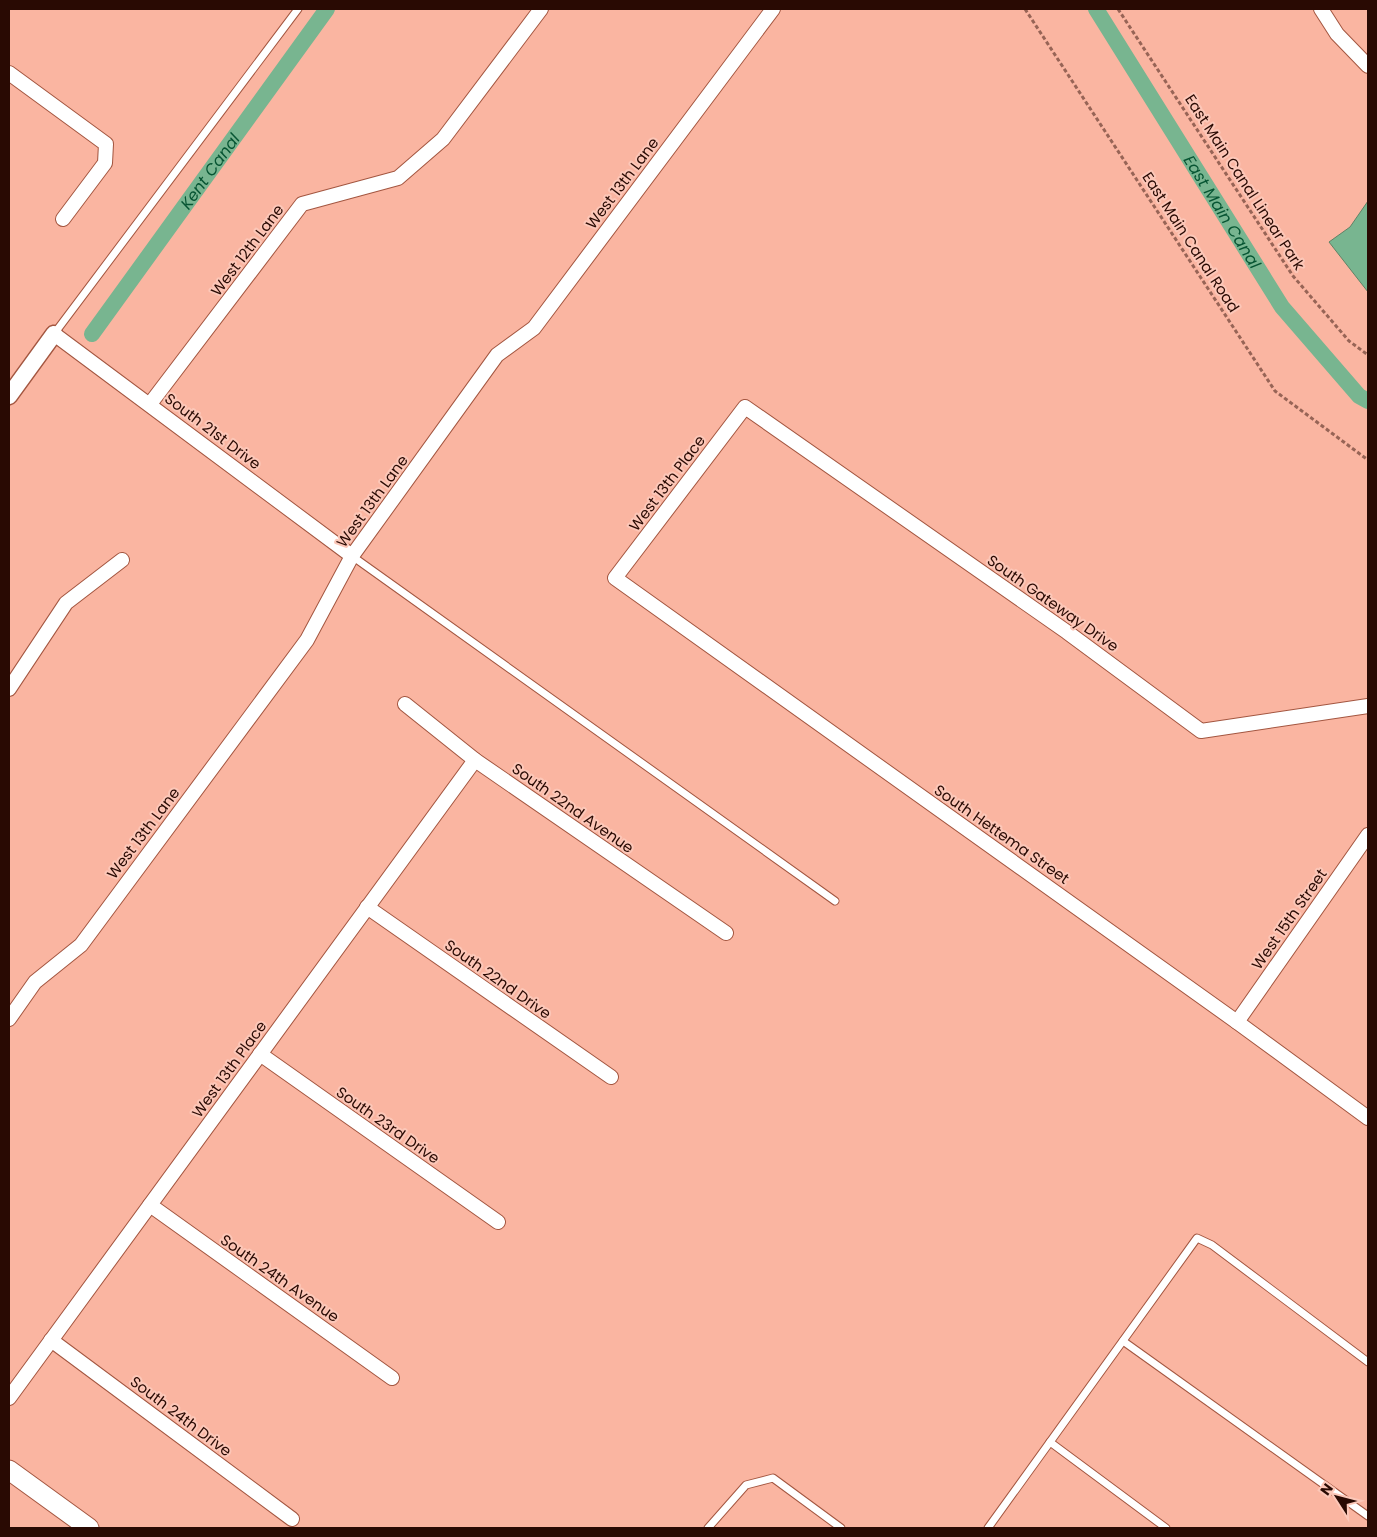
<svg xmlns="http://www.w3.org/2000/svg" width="1377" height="1537" font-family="Poppins,sans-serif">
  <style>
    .water { fill: #78b590; stroke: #608266 }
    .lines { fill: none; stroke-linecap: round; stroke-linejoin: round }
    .canal { stroke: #78b590; stroke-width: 16 }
    .service-casing { stroke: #a35640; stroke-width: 9 }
    .minor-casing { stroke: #a35640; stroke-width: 16 }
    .tertiary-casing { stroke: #a35640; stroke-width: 19 }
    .secondary-casing { stroke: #a35640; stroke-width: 21 }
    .path { stroke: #976456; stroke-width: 3; stroke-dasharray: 4 2.5; stroke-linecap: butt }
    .service { stroke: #fff; stroke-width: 7 }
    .minor { stroke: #fff; stroke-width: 14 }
    .tertiary { stroke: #fff; stroke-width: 16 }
    .secondary { stroke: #fff; stroke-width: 19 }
    .labels { text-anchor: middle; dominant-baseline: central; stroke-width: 4; stroke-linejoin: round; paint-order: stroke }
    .street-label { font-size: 15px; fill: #290a03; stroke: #fcc7b8 }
    .water-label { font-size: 16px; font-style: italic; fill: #075533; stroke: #fcc7b8 }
  </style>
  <rect width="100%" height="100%" fill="#fab5a1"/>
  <polygon class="water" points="1368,201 1368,292 1329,242 1350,227"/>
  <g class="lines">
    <g class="canal">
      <path id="s1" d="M1096,9L1282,307L1359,396L1368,401"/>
      <path id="s2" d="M92,334L327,9"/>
    </g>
    <g class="service-casing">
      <g id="service">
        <polyline points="54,334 298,9"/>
        <polyline points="352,556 835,901"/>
        <polyline points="1123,1341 1368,1516"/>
        <polyline points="1050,1442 1166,1528"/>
        <polyline points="708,1528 746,1485 773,1478 841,1528"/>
        <polyline points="988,1528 1197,1238 1212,1245 1368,1362"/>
      </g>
    </g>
    <g class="minor-casing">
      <g id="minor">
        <polyline points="1321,9 1337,34 1368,66"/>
        <polyline points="9,73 106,144 105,163 63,219"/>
        <polyline points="54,334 352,556"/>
        <polyline points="150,404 302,204 398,178 443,139 541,9"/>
        <polyline points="9,689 66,603 122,560"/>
        <polyline points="405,704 475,760 726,933"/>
        <polyline points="1368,706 1201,731 1067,632 745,407 615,578 1237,1022 1368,1118"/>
        <polyline points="367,907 611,1077"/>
        <polyline points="9,1019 35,982 81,945 307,640 352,556 497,355 534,328 773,9"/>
        <polyline points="1237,1022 1368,835"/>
        <polyline points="260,1054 498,1222"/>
        <polyline points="150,1205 392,1378"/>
        <polyline points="51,1340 292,1519"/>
        <polyline points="9,1398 475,760"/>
      </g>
    </g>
    <g class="tertiary-casing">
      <polyline id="tertiary" points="9,396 54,334"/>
    </g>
    <g class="secondary-casing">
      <polyline id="secondary" points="9,1470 89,1528"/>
    </g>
    <g class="path">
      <polyline points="1025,9 1275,391 1368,460"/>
      <polyline points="1118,9 1293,276 1349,341 1368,355"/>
    </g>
    <use href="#service" class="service"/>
    <use href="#minor" class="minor"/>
    <use href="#tertiary" class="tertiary"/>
    <use href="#secondary" class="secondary"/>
  </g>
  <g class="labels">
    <g class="street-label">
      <text transform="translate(1245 182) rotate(57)">East Main Canal Linear Park</text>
      <text transform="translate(622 183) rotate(-53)">West 13th Lane</text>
      <text transform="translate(1191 242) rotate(57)">East Main Canal Road</text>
      <text transform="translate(247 250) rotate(-53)">West 12th Lane</text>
      <text transform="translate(213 431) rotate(37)">South 21st Drive</text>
      <text transform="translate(667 483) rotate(-53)">West 13th Place</text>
      <text transform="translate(372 501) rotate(-54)">West 13th Lane</text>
      <text transform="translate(1053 603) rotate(35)">South Gateway Drive</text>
      <text transform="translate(573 808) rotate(35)">South 22nd Avenue</text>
      <text transform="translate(143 833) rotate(-53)">West 13th Lane</text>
      <text transform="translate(1002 834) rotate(35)">South Hettema Street</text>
      <text transform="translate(1289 919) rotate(-55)">West 15th Street</text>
      <text transform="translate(498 979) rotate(35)">South 22nd Drive</text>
      <text transform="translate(229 1069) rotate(-54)">West 13th Place</text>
      <text transform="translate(388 1125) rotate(35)">South 23rd Drive</text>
      <text transform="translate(280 1278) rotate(35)">South 24th Avenue</text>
      <text transform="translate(181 1416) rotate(37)">South 24th Drive</text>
    </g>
    <g class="water-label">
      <text stroke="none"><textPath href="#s2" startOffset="201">Kent Canal</textPath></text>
      <text stroke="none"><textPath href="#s1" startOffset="239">East Main Canal</textPath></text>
    </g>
  </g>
  <rect width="1377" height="1537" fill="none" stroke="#290a03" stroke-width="20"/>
  <g transform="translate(1337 1497) rotate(306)" stroke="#fcc7b8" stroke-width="4" paint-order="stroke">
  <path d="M0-4L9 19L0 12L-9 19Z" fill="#290a03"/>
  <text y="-8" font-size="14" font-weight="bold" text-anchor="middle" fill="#290a03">N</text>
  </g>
</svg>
